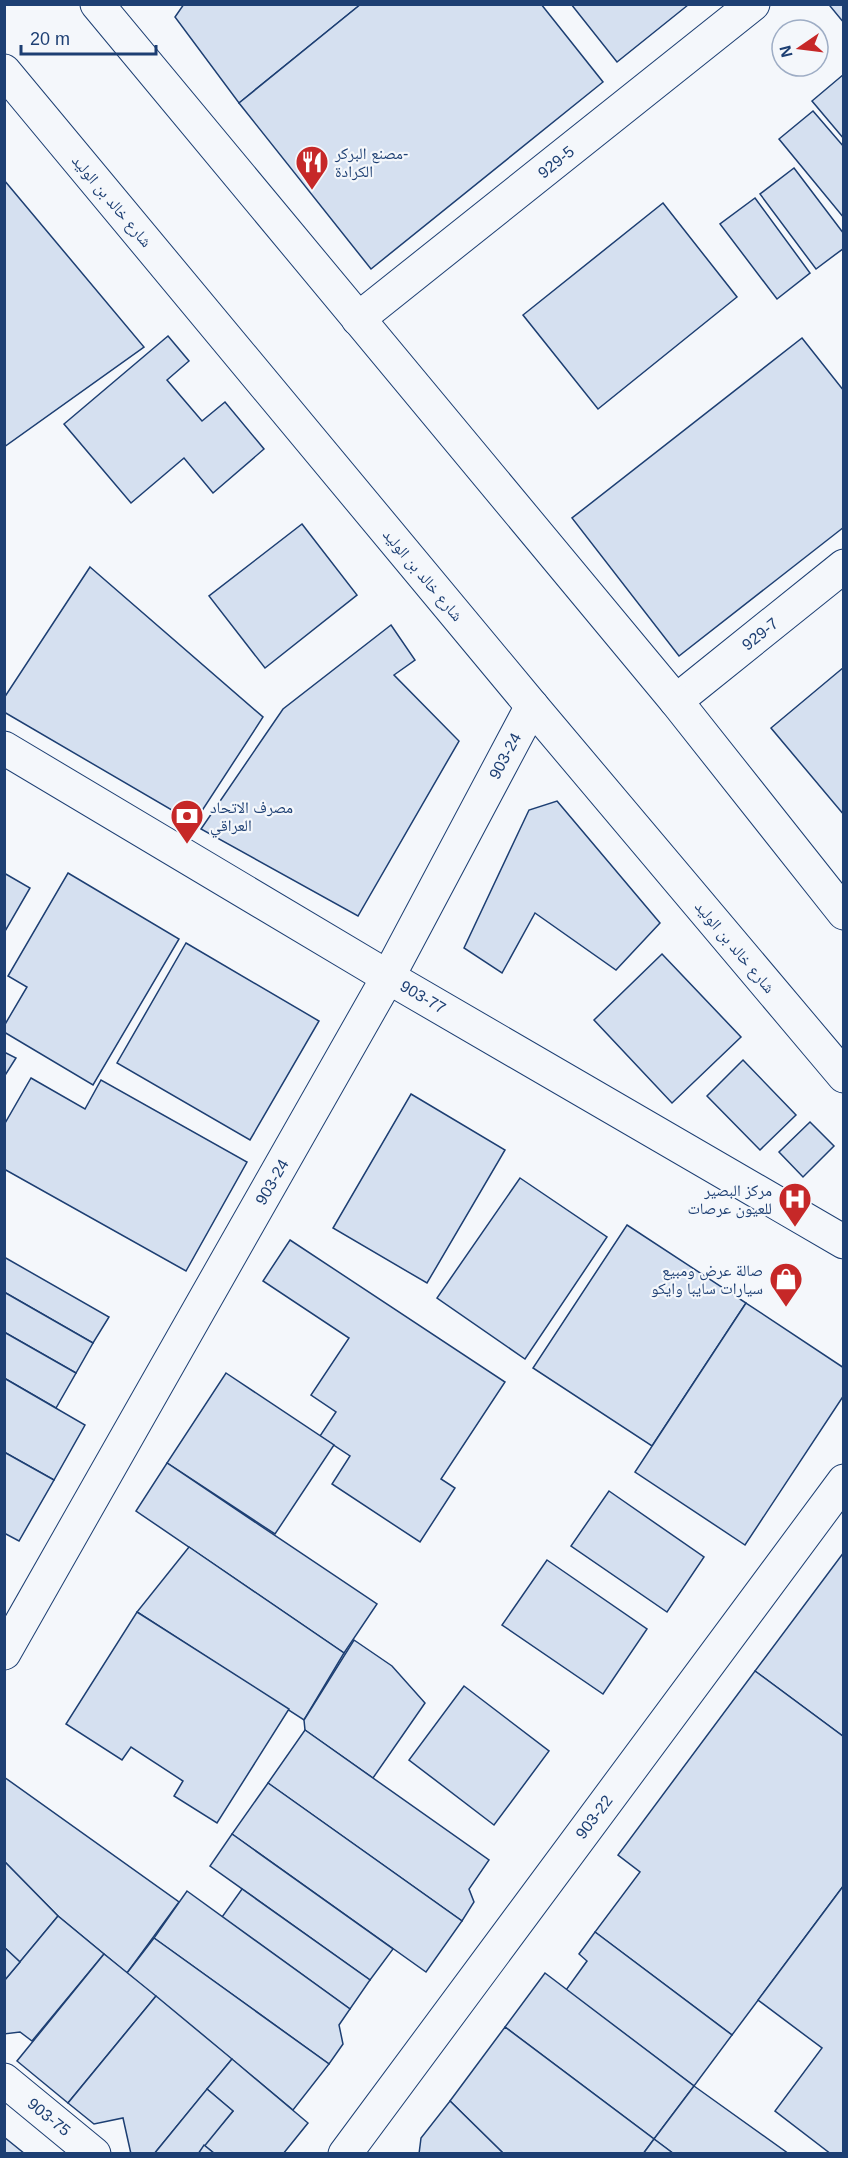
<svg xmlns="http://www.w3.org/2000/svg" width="848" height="2158" font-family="Arial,'Noto Naskh Arabic',sans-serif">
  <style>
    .building { fill: #d5e0f0; stroke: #1d3f73; stroke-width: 1.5 }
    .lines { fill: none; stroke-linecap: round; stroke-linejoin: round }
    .street-casing { stroke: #1d3f73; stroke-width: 35 }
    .primary-casing { stroke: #1d3f73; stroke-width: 35 }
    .street { stroke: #f4f7fb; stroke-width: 33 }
    .primary { stroke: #f4f7fb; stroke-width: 33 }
    .labels { text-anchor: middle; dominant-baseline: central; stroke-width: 4.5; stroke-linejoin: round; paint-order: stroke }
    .poi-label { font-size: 16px; fill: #1d3f73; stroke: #f4f7fb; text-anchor: start }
    .street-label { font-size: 16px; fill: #1d3f73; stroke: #f4f7fb }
  </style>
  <rect width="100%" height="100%" fill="#f4f7fb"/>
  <g class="building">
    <polygon points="184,4 361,4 239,103 175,17"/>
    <polygon points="361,4 541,4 603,82 371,269 239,103"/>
    <polygon points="571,4 688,4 688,5 617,62"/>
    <polygon points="831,4 844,4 844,23 830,6"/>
    <polygon points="844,74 844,139 812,101"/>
    <polygon points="813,111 844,147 844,218 779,139"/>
    <polygon points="794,168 844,234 844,248 816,269 760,194"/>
    <polygon points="4,180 144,347 4,447"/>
    <polygon points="755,198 810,273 777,299 720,224"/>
    <polygon points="663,203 737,297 598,409 523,315"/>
    <polygon points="168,336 189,361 167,380 202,421 225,402 264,449 213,493 184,458 131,503 64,424"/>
    <polygon points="802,338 844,391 844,527 679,656 572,518"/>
    <polygon points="302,524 357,595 265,668 209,596"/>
    <polygon points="90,567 263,717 194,823 4,712 4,698"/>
    <polygon points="391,625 415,660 394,675 459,741 358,916 201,829 283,709"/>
    <polygon points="844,667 844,815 771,728"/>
    <polygon points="557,801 660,923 616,970 535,913 502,973 464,948 529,810"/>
    <polygon points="4,873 30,888 4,933"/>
    <polygon points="68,873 179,939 93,1085 4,1032 4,1026 27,987 8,976"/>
    <polygon points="186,943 319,1021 250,1140 117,1063"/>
    <polygon points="662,954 741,1037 672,1103 594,1020"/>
    <polygon points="4,1052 16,1058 4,1077"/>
    <polygon points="743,1060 796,1115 760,1150 707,1096"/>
    <polygon points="31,1078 85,1109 101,1080 247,1162 186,1271 4,1169 4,1125"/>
    <polygon points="411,1094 505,1150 427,1283 333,1228"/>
    <polygon points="810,1122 834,1146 803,1177 779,1152"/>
    <polygon points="520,1178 607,1237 525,1359 437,1298"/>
    <polygon points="627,1225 746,1303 652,1446 533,1368"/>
    <polygon points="290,1240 505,1382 441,1479 455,1488 420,1542 332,1484 350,1456 320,1436 336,1412 311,1395 349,1338 263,1281"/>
    <polygon points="4,1257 109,1317 93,1343 4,1292"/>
    <polygon points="4,1292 93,1343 76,1373 4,1332"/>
    <polygon points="746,1303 844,1368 844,1395 745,1545 635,1472"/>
    <polygon points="4,1332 76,1373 56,1408 4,1378"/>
    <polygon points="226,1373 334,1445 275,1534 167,1463"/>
    <polygon points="4,1378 85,1425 54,1480 4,1452"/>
    <polygon points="4,1452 54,1480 19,1541 4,1533"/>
    <polygon points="167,1463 377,1604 344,1653 136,1511"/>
    <polygon points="609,1491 704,1557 667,1612 571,1546"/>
    <polygon points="189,1547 344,1653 304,1720 137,1612"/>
    <polygon points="844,1552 844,1737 755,1671"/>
    <polygon points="547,1560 647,1629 603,1694 502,1625"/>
    <polygon points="137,1612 289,1709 217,1823 174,1796 183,1781 131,1747 122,1760 66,1724"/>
    <polygon points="354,1640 392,1666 425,1703 373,1778 305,1730 304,1720"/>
    <polygon points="755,1671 844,1737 844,1885 732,2035 595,1932 640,1872 618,1855"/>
    <polygon points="464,1686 549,1751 494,1825 409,1760"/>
    <polygon points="305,1730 489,1860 469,1889 474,1902 462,1921 268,1783"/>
    <polygon points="4,1777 179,1902 127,1973 58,1916 4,1861"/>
    <polygon points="268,1783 462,1921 426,1972 232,1834"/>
    <polygon points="232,1834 393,1949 370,1980 210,1866"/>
    <polygon points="5,1862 58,1916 20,1962 4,1947"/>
    <polygon points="844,1885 844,2154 831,2154 775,2111 822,2048 758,2000"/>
    <polygon points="242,1889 370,1980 350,2009 222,1917"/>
    <polygon points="187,1891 350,2009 339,2025 343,2044 329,2064 154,1938"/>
    <polygon points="58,1916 104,1954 32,2041 20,2032 4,2034 4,1981"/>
    <polygon points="595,1932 732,2035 694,2086 566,1990 587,1961 579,1954"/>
    <polygon points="154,1938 329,2064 293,2110 127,1973"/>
    <polygon points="4,1947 20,1962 4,1981"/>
    <polygon points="104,1954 156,1996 68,2103 17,2061"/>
    <polygon points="545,1973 694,2086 654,2139 505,2027"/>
    <polygon points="156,1996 232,2059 154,2154 131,2154 123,2118 94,2124 68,2103"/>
    <polygon points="505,2027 654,2139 643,2154 504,2154 450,2101"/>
    <polygon points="232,2059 308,2123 283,2154 215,2154 204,2145 233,2111 207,2089"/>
    <polygon points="694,2086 789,2154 674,2154 654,2139"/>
    <polygon points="207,2089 233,2111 198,2154 154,2154"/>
    <polygon points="450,2101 504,2154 419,2154 421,2138"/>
    <polygon points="4,2137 25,2154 4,2154"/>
    <polygon points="654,2139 674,2154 643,2154"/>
    <polygon points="204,2145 215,2154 198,2154"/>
  </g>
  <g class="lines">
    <g class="street-casing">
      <g id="street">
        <polyline points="358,319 753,4"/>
        <polyline points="676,701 844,566"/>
        <polyline points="4,748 388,977 844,1242"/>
        <polyline points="4,1653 388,977 532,706"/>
        <polyline points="4,2080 94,2154"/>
        <polyline points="345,2154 844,1481"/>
      </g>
    </g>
    <g class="primary-casing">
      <g id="primary">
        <polyline points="97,4 676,701 844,913"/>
        <polyline points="4,71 532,706 844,1076"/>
      </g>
    </g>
    <use href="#street" class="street"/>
    <use href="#primary" class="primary"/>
  </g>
  <defs>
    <g id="restaurant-pin" transform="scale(1.725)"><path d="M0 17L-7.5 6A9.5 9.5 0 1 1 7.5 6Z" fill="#c62828" stroke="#f4f7fb"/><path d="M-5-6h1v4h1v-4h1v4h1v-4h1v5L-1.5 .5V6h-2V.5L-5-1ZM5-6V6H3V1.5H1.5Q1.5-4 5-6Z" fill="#fff"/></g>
    <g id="bank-pin" transform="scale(1.725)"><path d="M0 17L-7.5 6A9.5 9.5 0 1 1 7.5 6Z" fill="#c62828" stroke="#f4f7fb"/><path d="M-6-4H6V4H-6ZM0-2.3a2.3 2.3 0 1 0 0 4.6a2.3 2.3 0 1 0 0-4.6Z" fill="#fff"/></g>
    <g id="hospital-pin" transform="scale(1.725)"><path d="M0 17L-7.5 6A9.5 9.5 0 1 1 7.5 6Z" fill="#c62828" stroke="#f4f7fb"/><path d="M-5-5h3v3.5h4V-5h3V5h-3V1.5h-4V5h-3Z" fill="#fff"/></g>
    <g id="shop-pin" transform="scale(1.725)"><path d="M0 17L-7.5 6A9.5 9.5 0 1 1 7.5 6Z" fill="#c62828" stroke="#f4f7fb"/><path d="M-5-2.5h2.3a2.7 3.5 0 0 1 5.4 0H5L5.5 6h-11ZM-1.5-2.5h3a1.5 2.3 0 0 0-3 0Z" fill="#fff"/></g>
  </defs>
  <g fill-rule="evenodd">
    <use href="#restaurant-pin" x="312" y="162"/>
    <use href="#bank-pin" x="187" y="816"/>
    <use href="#hospital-pin" x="795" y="1199"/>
    <use href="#shop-pin" x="786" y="1279"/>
  </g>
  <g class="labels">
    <g class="poi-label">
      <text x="335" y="153">مصنع البركر-<tspan x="335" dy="18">الكرادة</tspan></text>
      <text x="210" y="807">مصرف الاتحاد<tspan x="210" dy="18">العراقي</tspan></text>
      <text x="772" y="1190" text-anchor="end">مركز البصير<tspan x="772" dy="18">للعيون عرصات</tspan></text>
      <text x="763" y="1270" text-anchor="end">صالة عرض ومبيع<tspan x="763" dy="18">سيارات سايبا وايكو</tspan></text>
    </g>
    <g class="street-label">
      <text transform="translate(556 162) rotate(-39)">929-5</text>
      <text transform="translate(112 201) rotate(50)">شارع خالد بن الوليد</text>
      <text transform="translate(423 575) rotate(50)">شارع خالد بن الوليد</text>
      <text transform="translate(760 634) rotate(-39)">929-7</text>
      <text transform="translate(505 756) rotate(-62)">903-24</text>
      <text transform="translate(735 947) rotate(50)">شارع خالد بن الوليد</text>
      <text transform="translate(423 997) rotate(30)">903-77</text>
      <text transform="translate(272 1182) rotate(-60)">903-24</text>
      <text transform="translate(594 1817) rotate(-53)">903-22</text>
      <text transform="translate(49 2117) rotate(39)">903-75</text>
    </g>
  </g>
  <rect width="848" height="2158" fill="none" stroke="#1d3f73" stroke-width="12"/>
  <g transform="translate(800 48) rotate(256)"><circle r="28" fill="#f4f7fb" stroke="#9eadc5" stroke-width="1.5"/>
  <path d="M0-4.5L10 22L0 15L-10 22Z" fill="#c62828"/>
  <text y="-9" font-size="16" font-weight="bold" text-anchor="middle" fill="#1d3f73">N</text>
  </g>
  <path d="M21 45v9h135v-9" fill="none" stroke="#1d3f73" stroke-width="3"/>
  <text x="30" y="45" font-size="18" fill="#1d3f73" stroke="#f4f7fb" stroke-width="4.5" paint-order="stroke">20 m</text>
</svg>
